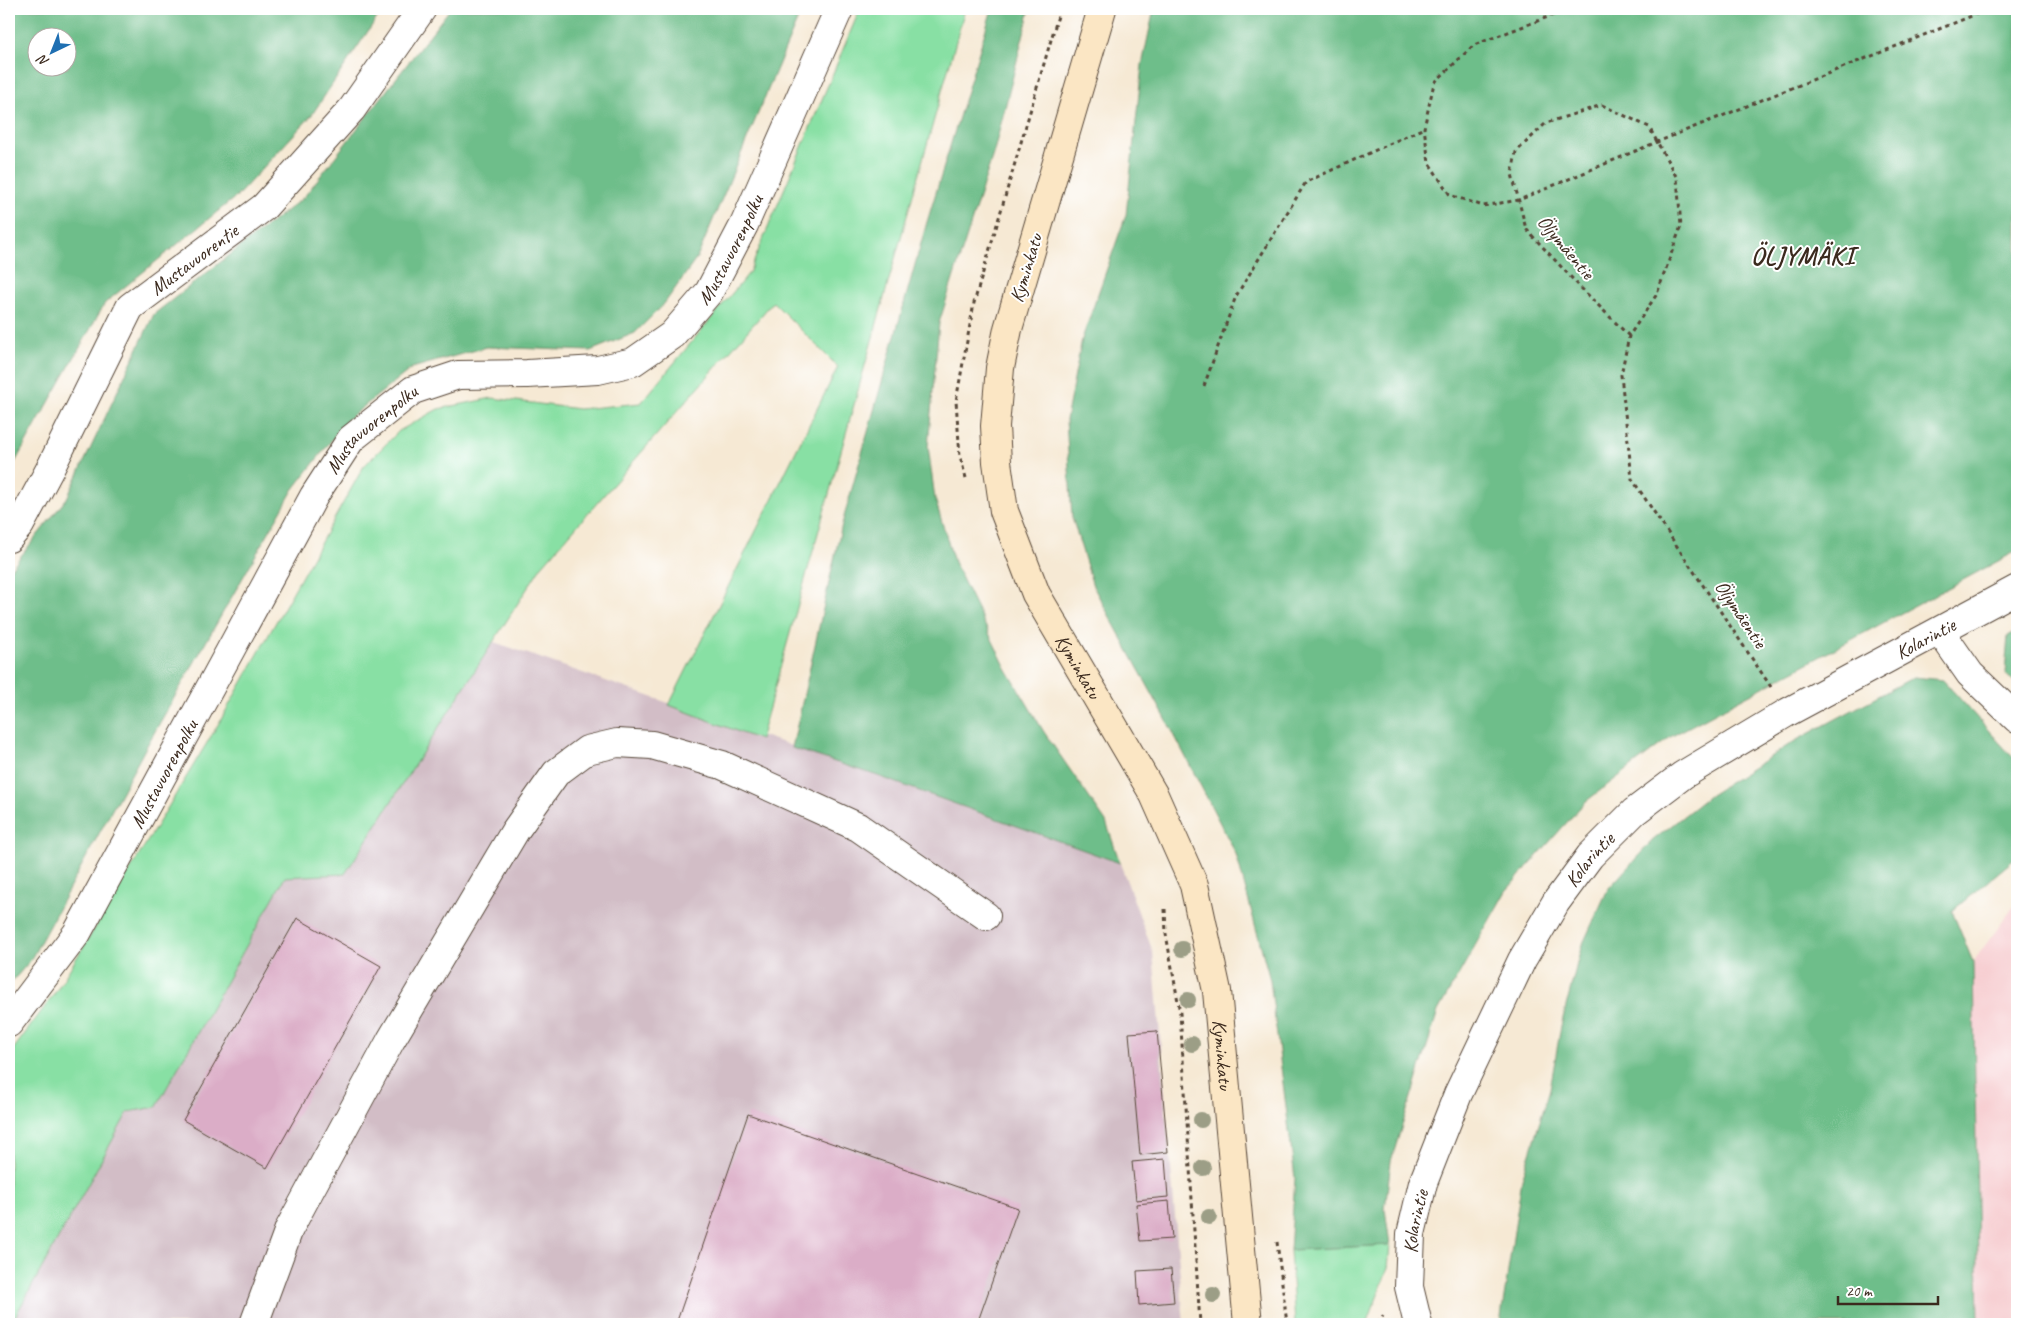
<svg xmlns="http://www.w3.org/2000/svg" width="2026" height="1333" font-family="Caveat,sans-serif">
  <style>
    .built { fill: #f7cfd2 }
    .industrial { fill: #d2bdc6 }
    .green { fill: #88e0a4; stroke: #628561 }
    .forest { fill: #6ebe8a; stroke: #547454; fill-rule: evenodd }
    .building { fill: #dbadc7 }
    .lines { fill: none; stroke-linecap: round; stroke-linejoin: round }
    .street-casing { stroke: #574739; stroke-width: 30 }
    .secondary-casing { stroke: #574739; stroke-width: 30 }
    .path { stroke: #574739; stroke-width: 3; stroke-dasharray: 4 4; stroke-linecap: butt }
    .street { stroke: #fff; stroke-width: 28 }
    .secondary { stroke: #fbe6c4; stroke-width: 28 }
    .tree { fill: #9c9e86 }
    .labels { text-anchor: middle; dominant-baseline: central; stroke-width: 4; stroke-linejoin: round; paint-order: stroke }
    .street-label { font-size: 20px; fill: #3b2a1e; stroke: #fff }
    .district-label { font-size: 25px; font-weight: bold; letter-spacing: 1px; fill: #3b2a1e; stroke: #fff }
  </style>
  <rect width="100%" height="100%" fill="#fff"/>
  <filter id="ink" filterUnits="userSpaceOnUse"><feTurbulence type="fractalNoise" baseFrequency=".02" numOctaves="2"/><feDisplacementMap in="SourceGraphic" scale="10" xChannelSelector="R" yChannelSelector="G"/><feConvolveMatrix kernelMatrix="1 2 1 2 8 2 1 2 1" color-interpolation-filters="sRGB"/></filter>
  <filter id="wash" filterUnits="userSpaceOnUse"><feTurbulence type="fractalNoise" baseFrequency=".0096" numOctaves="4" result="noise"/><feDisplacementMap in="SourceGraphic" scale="20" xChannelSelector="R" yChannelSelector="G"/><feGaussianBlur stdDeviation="1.12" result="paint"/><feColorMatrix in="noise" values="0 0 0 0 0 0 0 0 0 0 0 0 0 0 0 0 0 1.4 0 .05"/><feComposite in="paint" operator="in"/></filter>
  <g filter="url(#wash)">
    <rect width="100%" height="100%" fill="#f6e9d4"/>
    <polygon class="built" points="2017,902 2017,1324 1979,1324 1973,962"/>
    <polygon class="industrial" points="405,611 875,775 1120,863 1153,952 1184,1324 9,1324"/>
    <g class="green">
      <polygon points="860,9 965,9 760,740 669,705 838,367 773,302 541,567 345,874 285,877 156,1107 128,1112 11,1324 9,1324 9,1055 55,993 98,923 219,723 364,466 399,431 438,409 492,398 579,409 641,403 749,273"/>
      <polygon points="1390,1245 1388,1268 1367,1324 1295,1324 1290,1250"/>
    </g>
    <g class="forest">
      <path d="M9,9H383L311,116L238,195L105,303L9,473ZM38,38H68V68H38Z"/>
      <polygon points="450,9 802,9 697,258 664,304 635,333 590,351 487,347 412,368 348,419 293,490 146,747 30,961 9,985 9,571 67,498 154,314 304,197"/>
      <polygon points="992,9 1030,9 994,151 939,323 928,446 935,499 954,562 1006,668 1044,732 1106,822 1120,863 875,775 792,748 842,524 927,222"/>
      <polygon points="1154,9 2017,9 2017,551 1672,736 1585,802 1506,891 1438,1011 1391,1161 1385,1209 1390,1245 1290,1250 1295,1178 1270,980 1236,854 1167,721 1093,586 1072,517 1066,420 1082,339 1126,215 1142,65"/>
      <polygon points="2017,631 2017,686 2005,673 2008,636"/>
      <polygon points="1914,677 1943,680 2017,762 2017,857 1952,911 1973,962 1979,1324 1500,1324 1522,1179 1550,1089 1561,1026 1581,948 1608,889 1652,841 1710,795 1795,741"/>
    </g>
    <g id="blocks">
      <g class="building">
        <polygon points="297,918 381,966 267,1168 183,1120"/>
        <polygon points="1157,1031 1168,1152 1140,1155 1129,1033"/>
        <polygon points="748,1114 1018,1208 977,1324 676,1324"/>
        <polygon points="1165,1159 1168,1197 1136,1200 1132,1162"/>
        <polygon points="1169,1201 1172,1239 1140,1241 1136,1204"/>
        <polygon points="1171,1269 1174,1302 1139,1305 1137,1271"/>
      </g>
    </g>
  </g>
  <g filter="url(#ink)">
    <use href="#blocks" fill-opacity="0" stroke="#574739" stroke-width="1"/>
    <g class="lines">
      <g class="street-casing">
        <g id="street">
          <path id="s1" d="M9,538L20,525L51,467L130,307L264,207L352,109L422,9"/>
          <polyline points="1940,631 1970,674 2017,719"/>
          <path id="s2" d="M9,1023L77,933L314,496L351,439L413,390L458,375L527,374L598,370L633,362L672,335L709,292L744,225L839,9"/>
          <polyline points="254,1324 289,1229 391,1040 515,831 556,773 587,750 617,743 652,745 722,765 858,827 986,916"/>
          <path id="s3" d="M1418,1324L1409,1287L1411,1234L1423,1183L1458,1094L1522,960L1556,902L1590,856L1634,812L1683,775L1788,712L2017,589"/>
        </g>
      </g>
      <g class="secondary-casing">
        <g id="secondary">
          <path id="s4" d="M1102,9L1008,329L1000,368L995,426L997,462L1004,511L1036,594L1154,795L1194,885L1217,991L1248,1324"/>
        </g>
      </g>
      <g class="path">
        <polyline points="1569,9 1474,45 1434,83 1424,128 1429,163 1450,195 1483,206 1519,200 1657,142 1989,9"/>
        <polyline points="1629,336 1581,288 1526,229 1512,174 1516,152 1546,123 1602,105 1649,127 1677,178 1681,226 1657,294 1629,336 1621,375 1632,479 1771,687"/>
        <polyline points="1204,386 1236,296 1306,182 1424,128"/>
        <polyline points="966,478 960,456 956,401 974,303 1060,9"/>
        <polyline points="1165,909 1166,934 1180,1013 1200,1324"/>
        <polyline points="1277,1242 1287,1324"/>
        <polyline points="1378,1324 1383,1316"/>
      </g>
      <use href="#street" class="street"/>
      <use href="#secondary" class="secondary"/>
    </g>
    <g class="tree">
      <circle cx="1182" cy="949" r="8"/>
      <circle cx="1188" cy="1000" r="8"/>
      <circle cx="1192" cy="1044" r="8"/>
      <circle cx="1201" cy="1120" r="8"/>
      <circle cx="1203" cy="1168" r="8"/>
      <circle cx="1209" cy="1217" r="8"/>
      <circle cx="1213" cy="1295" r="8"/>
    </g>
  </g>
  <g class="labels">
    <g class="street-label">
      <text stroke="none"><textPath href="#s2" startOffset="1132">Mustavuorenpolku</textPath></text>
      <text transform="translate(1566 247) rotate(50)">Öljymäentie</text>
      <text stroke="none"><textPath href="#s1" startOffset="341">Mustavuorentie</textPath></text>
      <text transform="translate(1026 268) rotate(-73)">Kyminkatu</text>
      <text stroke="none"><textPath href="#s2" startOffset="699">Mustavuorenpolku</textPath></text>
      <text transform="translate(1741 614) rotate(56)">Öljymäentie</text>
      <text stroke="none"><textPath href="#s3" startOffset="914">Kolarintie</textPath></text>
      <text stroke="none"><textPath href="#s4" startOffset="690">Kyminkatu</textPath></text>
      <text stroke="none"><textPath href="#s2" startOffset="294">Mustavuorenpolku</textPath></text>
      <text stroke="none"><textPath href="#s3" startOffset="509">Kolarintie</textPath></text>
      <text stroke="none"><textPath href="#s4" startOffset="1110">Kyminkatu</textPath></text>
      <text stroke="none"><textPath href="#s3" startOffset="104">Kolarintie</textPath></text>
    </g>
    <g class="district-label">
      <text x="1803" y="256">ÖLJYMÄKI</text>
    </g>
  </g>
  <rect width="2026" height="1333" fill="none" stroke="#fff" stroke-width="30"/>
  <g transform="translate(52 52) rotate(223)"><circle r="24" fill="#ffffff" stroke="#b1aaa5"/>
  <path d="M0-4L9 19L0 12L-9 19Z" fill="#1f6fb2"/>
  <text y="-8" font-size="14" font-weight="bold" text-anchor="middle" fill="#3b2a1e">N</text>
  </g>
  <path d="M1838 1296v8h100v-8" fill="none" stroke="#3b2a1e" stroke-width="2.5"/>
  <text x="1846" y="1296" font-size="15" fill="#3b2a1e" stroke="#ffffff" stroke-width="4" paint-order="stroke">20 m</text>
</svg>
